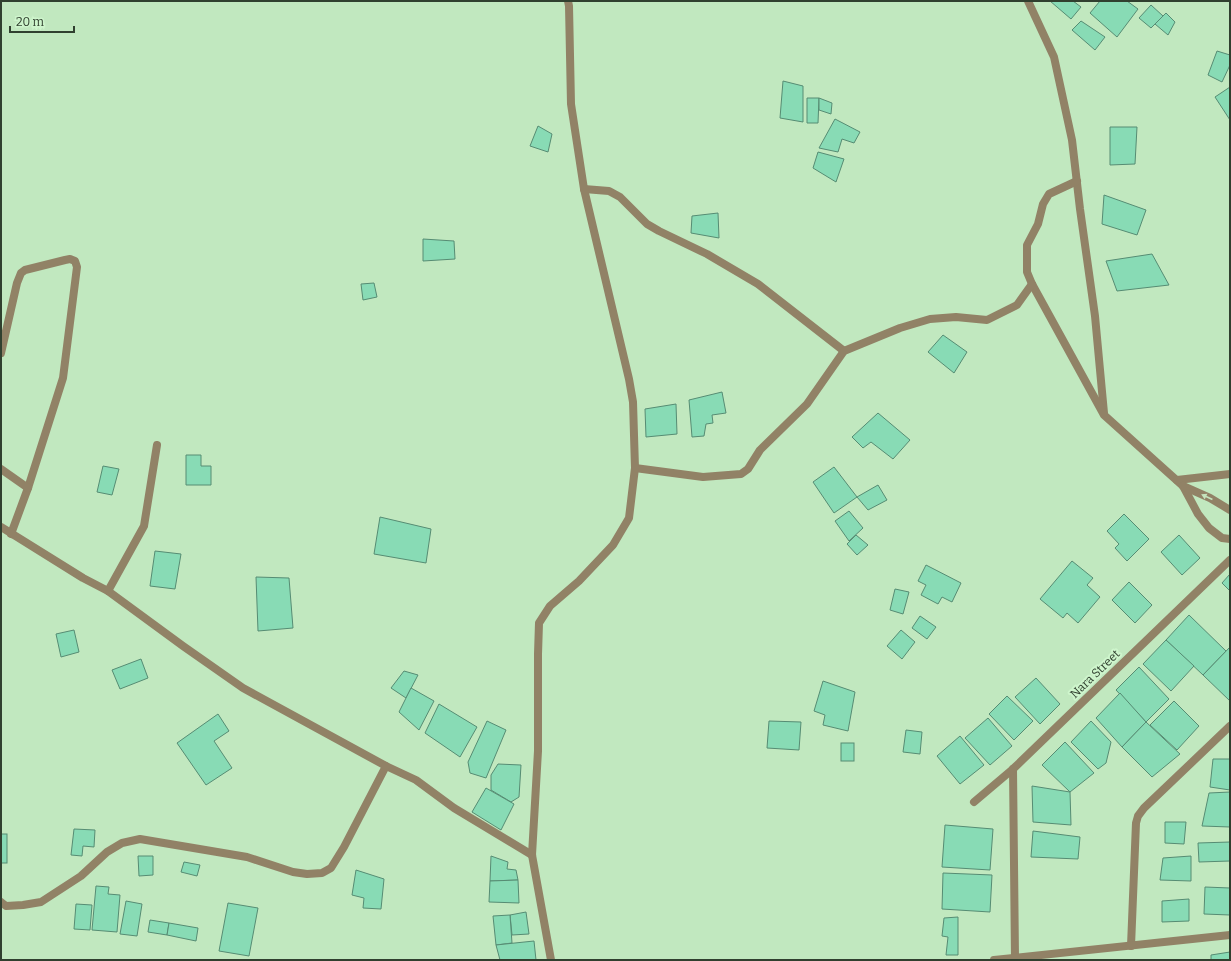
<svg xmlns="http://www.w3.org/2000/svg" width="1231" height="961" font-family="Bitter,serif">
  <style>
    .building { fill: #88dbb5; stroke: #568c73 }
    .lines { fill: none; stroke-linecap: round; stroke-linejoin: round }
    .service { stroke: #918266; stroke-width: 8 }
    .minor { stroke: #918266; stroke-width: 8 }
    .oneway { fill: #c5e4bd }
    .labels { text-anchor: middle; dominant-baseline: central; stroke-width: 4; stroke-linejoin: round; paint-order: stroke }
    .street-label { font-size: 12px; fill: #30402f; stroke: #cef5cc }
  </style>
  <rect width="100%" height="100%" fill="#c1e8bf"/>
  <g class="building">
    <polygon points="1050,1 1073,1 1081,7 1071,19"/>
    <polygon points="1100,1 1127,1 1138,9 1117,37 1090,13"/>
    <polygon points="1151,5 1163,16 1151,28 1139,18"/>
    <polygon points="1166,13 1175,22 1168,35 1155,24"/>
    <polygon points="1081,21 1105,37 1095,50 1072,30"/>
    <polygon points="1217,51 1230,55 1230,65 1222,82 1208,75"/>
    <polygon points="783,81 803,86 803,122 780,118"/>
    <polygon points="1230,87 1230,120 1215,97"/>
    <polygon points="807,98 819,98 818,123 807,123"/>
    <polygon points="819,98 832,103 831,114 819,110"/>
    <polygon points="835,119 860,132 854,143 842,139 838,152 819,148"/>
    <polygon points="538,126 552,134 548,152 530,146"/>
    <polygon points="1110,127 1137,127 1135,164 1110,165"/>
    <polygon points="818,152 844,159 836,182 813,168"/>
    <polygon points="1104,195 1146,210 1137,235 1102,224"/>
    <polygon points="718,213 719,238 691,233 692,216"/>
    <polygon points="423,239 454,241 455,259 423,261"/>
    <polygon points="1152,254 1169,285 1117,291 1106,261"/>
    <polygon points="374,283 377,297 363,300 361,284"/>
    <polygon points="943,335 967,352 954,373 928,352"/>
    <polygon points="722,392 726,413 712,415 713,423 706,424 704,436 692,437 689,400"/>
    <polygon points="676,404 677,434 646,437 645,409"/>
    <polygon points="878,413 910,440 893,459 871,442 863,448 852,437"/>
    <polygon points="186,455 201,455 201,466 211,466 211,485 186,485"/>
    <polygon points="103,466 119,469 112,495 97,492"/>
    <polygon points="834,467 857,497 834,513 813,482"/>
    <polygon points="878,485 887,500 868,510 857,497"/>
    <polygon points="849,511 863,528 849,541 835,521"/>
    <polygon points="1124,514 1149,539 1127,561 1115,548 1119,544 1107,531"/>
    <polygon points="380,517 431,529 426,563 374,554"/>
    <polygon points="856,535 868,545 857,555 847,544"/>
    <polygon points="1179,535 1200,558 1182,575 1161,552"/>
    <polygon points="155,551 181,554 175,589 150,586"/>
    <polygon points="1072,561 1093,578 1087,585 1100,597 1078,623 1067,613 1063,618 1040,599"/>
    <polygon points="926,565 961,583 952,602 942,597 938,604 921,595 926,585 918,581"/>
    <polygon points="1230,574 1230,591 1222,583"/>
    <polygon points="256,577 289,578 293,628 258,631"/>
    <polygon points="1129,582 1152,605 1135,623 1112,600"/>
    <polygon points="895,589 909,592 903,614 890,610"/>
    <polygon points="1189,615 1226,651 1203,675 1166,640"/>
    <polygon points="920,616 936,627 927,639 912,628"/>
    <polygon points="74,630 79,652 61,657 56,634"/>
    <polygon points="901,630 915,642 902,659 887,646"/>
    <polygon points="1166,640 1194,666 1171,691 1143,664"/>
    <polygon points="1230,647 1230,701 1203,675"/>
    <polygon points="141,659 148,678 120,689 112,670"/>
    <polygon points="1139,667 1169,699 1146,722 1116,690"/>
    <polygon points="404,671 418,675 406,698 391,688"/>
    <polygon points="1036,678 1060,704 1040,724 1015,697"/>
    <polygon points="823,681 855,692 848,731 823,725 825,715 814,711"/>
    <polygon points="411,688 434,701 419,730 399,712"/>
    <polygon points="1120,693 1146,722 1122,747 1096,718"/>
    <polygon points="1007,696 1033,721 1014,740 989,714"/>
    <polygon points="1174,701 1199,726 1177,750 1150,725"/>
    <polygon points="439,704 477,727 460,757 425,733"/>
    <polygon points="218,714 229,731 214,741 232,768 206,785 177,743"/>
    <polygon points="988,718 1012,746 990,765 965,738"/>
    <polygon points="487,721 506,730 486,778 470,773 468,762"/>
    <polygon points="769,721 801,722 799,750 767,748"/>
    <polygon points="1091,721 1111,742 1106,763 1098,769 1071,742"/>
    <polygon points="1146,722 1180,754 1152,777 1122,747"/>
    <polygon points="906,730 922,732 920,754 903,752"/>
    <polygon points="960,736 984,765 960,784 937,756"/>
    <polygon points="1065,742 1094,773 1070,792 1042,765"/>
    <rect x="841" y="743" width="13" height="18"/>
    <polygon points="1213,759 1230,759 1230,790 1210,787"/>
    <polygon points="498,764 521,765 519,797 511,802 491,790 491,775"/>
    <polygon points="1032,786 1070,792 1071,825 1033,822"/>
    <polygon points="486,788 514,804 501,830 472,812"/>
    <polygon points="1230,792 1230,827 1202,826 1209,793"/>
    <polygon points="1165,822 1186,822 1184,844 1165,843"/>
    <polygon points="945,825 993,829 990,870 942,867"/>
    <polygon points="74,829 95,830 94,847 83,846 82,856 71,855"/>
    <polygon points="1033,831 1080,837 1078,859 1031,857"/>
    <rect x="1" y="834" width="6" height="29"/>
    <polygon points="1230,842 1230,861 1199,862 1198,843"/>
    <polygon points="138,856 153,856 153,875 139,876"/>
    <polygon points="491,856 508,862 507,869 516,870 518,880 490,881"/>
    <polygon points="1191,856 1191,881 1160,880 1163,858"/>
    <polygon points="184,862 200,865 197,876 181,872"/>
    <polygon points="356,870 384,879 381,909 363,908 364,898 352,895"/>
    <polygon points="943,873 992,875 990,912 942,909"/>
    <polygon points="518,880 519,903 489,902 490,881"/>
    <polygon points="96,886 109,887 108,894 120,895 117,932 92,930"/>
    <polygon points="1205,887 1230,888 1230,915 1204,914"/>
    <polygon points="1189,899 1189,921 1162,922 1162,901"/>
    <polygon points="126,901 142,904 137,936 120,934"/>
    <polygon points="228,903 258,908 249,956 219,951"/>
    <polygon points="76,904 92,905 90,930 74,929"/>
    <polygon points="526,912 529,934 512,935 510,915"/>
    <polygon points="510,915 512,943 496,945 493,916"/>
    <polygon points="958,917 958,955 946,955 948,937 942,936 944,918"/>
    <polygon points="150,920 169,923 167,935 148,932"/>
    <polygon points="169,923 198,928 196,941 167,935"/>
    <polygon points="534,941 536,960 500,960 496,945"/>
    <polygon points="1230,952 1230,960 1211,960 1211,955"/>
  </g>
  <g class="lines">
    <polyline class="service" points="108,591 144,526 157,445"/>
    <g class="minor">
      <polyline points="1028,1 1054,57 1072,140 1080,209 1095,316 1104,413"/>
      <polyline points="1077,181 1049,194 1043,204 1038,224 1027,245 1027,272 1032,284 1104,415 1183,486 1198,514 1209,528 1222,538 1230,539"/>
      <polyline points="584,189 609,191 620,197 647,224 659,231 707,254 758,284 844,351"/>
      <polyline points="1,353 17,283 21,273 25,270 65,260 70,259 75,261 77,267 63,378 28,488 11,534"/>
      <polyline points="635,468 703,477 741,474 748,469 760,450 807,404 844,351 900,328 930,319 956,317 987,320 1017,305 1032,284"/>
      <polyline points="1,469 28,488"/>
      <polyline points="1177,480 1230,474"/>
      <polyline points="1183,486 1210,498 1230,510"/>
      <polyline points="1,527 83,578 108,591 183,646 243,688 386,766 416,780 454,808 532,855"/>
      <polyline points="1013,769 1015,958"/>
      <polyline points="974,802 1013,769 1230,560"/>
      <polyline points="1,902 6,906 23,905 41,902 81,876 107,852 122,843 140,839 247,857 293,872 307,874 322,873 331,868 344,847 386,766"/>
      <polyline points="1131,946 1136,823 1138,816 1144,808 1230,726"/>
      <polyline points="551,960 532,855 538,751 538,654 539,623 550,606 579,581 613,545 629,518 635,468 633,402 629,379 584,189 571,104 569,6 568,1"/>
      <polyline points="994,960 1230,935"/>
    </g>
  </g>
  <defs><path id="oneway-solid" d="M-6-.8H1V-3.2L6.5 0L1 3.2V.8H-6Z"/></defs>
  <use class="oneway" href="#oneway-solid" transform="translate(1207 497) rotate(-155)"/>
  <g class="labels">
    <g class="street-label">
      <text transform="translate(1095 674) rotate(-44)">Nara Street</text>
    </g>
  </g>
  <rect width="1231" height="961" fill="none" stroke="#30402f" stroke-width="4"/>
  <path d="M10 26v6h64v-6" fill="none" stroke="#30402f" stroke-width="2"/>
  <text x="16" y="26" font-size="12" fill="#30402f" stroke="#cef5cc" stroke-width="3" paint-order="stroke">20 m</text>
</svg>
